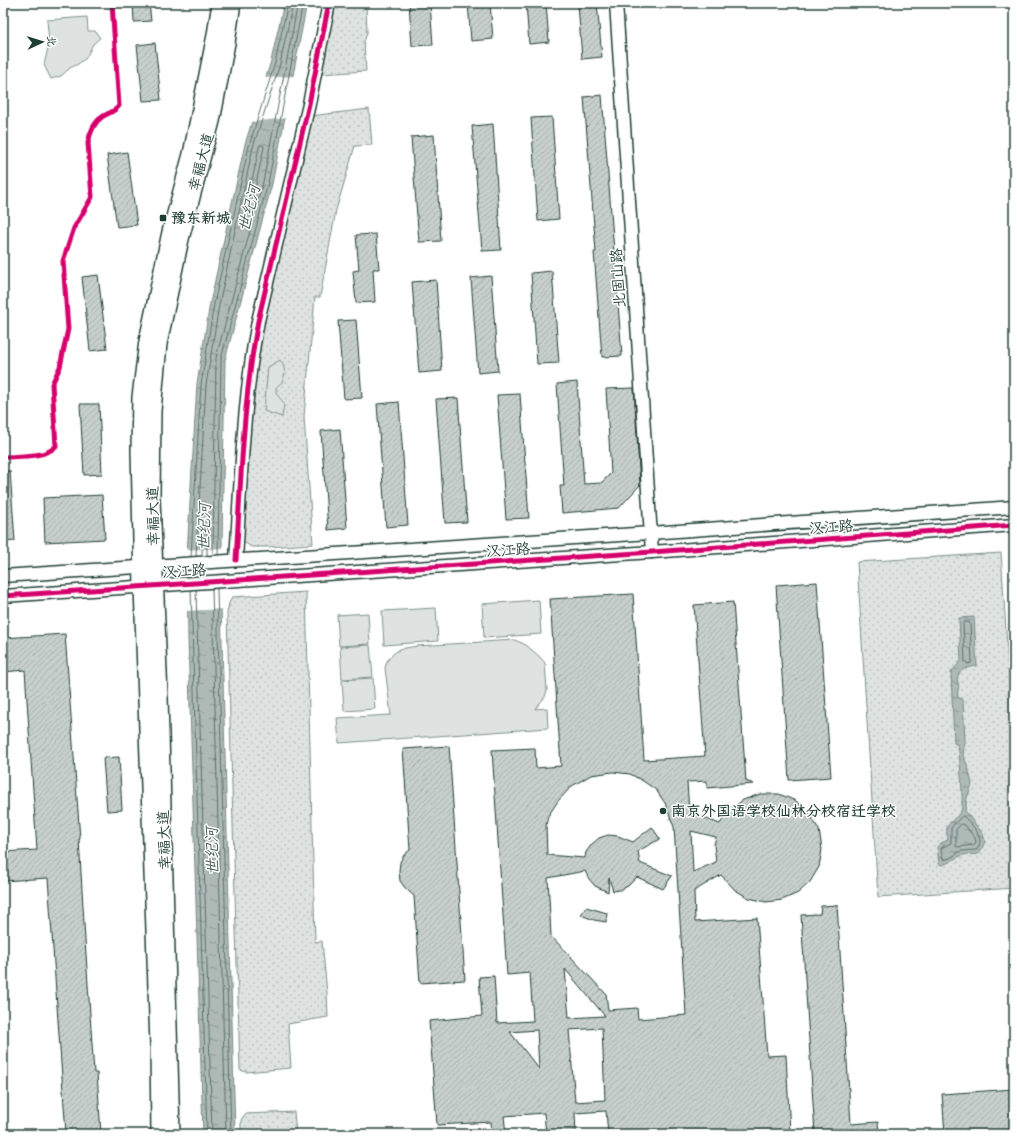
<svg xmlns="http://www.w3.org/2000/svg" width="1017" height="1137" font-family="'Shantell Sans','LXGW WenKai TC',sans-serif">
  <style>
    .grass { fill: url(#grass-dots); stroke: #7e908b }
    .park { fill: #dee3e2; stroke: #7e908b }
    .water { fill: url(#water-ripples); stroke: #758883 }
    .pier { fill: #fff }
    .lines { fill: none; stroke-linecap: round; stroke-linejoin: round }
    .shore { stroke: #596f68; stroke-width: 1 }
    .building { fill: url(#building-hatch); stroke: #1f3d34; fill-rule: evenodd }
    .minor-casing { stroke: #1f3d34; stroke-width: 15 }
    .major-casing { stroke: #1f3d34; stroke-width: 18 }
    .minor { stroke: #fff; stroke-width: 12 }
    .major { stroke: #fff; stroke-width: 15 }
    .cycleway-casing { stroke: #fff; stroke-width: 8 }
    .cycleway { stroke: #d6006c; stroke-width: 5 }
    .poi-dot { fill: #1f3d34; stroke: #fff; stroke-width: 1.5 }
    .labels { text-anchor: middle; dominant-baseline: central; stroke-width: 3; stroke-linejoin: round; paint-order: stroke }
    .street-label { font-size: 15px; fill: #1f3d34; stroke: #fff }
    .poi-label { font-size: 15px; font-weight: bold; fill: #1f3d34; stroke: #fff; text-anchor: start }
    .water-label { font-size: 16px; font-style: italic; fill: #4a625b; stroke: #fff }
  </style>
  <defs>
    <pattern id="grass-dots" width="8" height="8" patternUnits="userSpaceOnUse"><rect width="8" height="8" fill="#dee3e2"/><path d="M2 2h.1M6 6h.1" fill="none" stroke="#bec4c2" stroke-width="1.8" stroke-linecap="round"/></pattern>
    <pattern id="water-ripples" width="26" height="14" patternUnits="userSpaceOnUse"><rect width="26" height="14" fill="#afbab7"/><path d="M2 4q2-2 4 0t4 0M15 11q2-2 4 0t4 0" fill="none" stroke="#8e9896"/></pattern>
    <pattern id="building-hatch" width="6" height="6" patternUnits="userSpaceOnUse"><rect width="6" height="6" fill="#c7cfcc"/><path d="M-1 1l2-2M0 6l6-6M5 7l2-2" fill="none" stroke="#aab3b0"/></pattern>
  </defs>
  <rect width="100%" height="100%" fill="#fff"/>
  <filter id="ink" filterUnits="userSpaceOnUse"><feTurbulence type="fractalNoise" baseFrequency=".025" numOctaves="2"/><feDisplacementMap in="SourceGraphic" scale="8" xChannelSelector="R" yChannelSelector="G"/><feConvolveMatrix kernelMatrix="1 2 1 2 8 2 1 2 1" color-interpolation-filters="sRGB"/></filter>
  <g filter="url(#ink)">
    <g class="grass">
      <polygon points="334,3 366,3 367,33 364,42 366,71 321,74"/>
      <polygon points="369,109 372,145 355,146 336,210 320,297 315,297 304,417 313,544 268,547 251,547 244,542 242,535 251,403 263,321 310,116"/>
      <polygon points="1001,553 1014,755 1014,888 878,897 857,562"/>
      <polygon points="306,592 315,942 322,941 327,993 328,1017 288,1024 291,1068 246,1072 240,1070 227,613 229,603 232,597"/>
      <polygon points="294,1112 296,1134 241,1134 241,1120 245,1114"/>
    </g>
    <g class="park">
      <polygon points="87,17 88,31 95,31 100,38 93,44 86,58 78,64 70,68 61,76 51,79 44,65 49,43 47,20"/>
      <path d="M280,360C285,366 286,375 282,382C280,385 276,385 276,389C275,395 282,399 284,404L282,417L264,411L268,367Z"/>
      <polygon points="539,600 541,634 484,638 482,604"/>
      <polygon points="436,608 438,641 384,645 382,611"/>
      <polygon points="368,613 370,644 339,646 337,615"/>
      <polygon points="515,640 526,645 540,657 545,663 547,690 545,697 535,709 547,708 548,728 339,743 337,718 391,715 385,668 387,661 393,654 400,649 417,646"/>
      <polygon points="370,645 373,677 342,679 340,647"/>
      <polygon points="373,678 375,709 344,711 342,680"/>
    </g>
    <g class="water">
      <polygon points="284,3 307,3 272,184 225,360 221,604 235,1134 203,1134 188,639 187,554 197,384 210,303 245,144 271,61"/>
      <path d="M974,617L977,666C966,668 960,668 957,679C961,689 956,690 958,697L961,699L963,702L965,740L963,755L968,767L972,784L967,798L965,811L983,834L985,841L980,853C975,856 969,853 963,855C956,857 950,863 942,865L939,864L937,847L941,843L948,840C948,837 946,832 947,828C949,821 958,818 961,811C964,803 960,763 959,752L958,745L954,743L951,673C953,668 958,666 961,661L959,618Z"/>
    </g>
    <g class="pier">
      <polygon points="295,76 287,118 250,122 264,78"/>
      <polygon points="224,548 223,609 185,611 185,550"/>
    </g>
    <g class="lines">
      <g class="shore">
        <polygon points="260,145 263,145 264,147 252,202 249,203 248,201"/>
        <polyline points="213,555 216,358 263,182 298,3"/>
        <polyline points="218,555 221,359 268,183 303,3"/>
        <polyline points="196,556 206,385 219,305 253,147 280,64 293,3"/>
        <polyline points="202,556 203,532 205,531 207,532 207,555"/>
        <polyline points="191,557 201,385 214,304 249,146 275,63 288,3"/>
        <polyline points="212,589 226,1134"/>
        <polyline points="217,589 231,1134"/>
        <polyline points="191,590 207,1134"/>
        <polyline points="196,590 212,1134"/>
        <polygon points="965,622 969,622 970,624 972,661 971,663 968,664 965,662 963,624"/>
        <path d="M963,816C972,824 987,840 976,850L961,851L950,858L943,860L941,848L951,843V828L954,824Z"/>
        <polygon points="962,824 965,825 975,838 976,842 974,845 957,847 956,846 956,830"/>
      </g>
    </g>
    <g class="building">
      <polygon points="133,3 149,3 151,21 134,22"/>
      <polygon points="409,3 430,3 433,45 412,46"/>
      <polygon points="468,3 490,3 493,39 471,41"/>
      <polygon points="526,3 546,3 549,42 529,44"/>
      <polygon points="578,3 597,3 602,57 582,59"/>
      <polygon points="155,43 161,100 143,101 137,45"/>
      <polygon points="602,95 622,356 602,357 594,252 596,252 584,97"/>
      <polygon points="552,117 559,219 538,221 531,118"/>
      <polygon points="493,124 501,250 482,251 472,126"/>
      <polygon points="434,135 441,241 419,242 411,137"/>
      <polygon points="127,152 137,225 117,227 107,155"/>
      <polygon points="376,234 379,269 373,269 375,302 356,303 353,271 359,270 356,235"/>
      <polygon points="552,271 559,363 537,364 531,273"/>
      <polygon points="98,275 107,349 90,351 82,277"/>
      <polygon points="491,276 498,371 478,373 471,278"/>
      <polygon points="436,280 442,371 419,373 412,282"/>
      <polygon points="356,320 362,398 344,399 338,321"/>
      <polygon points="577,382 584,484 601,483 611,473 606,389 634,388 640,485 619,508 562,513 560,486 564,486 557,384"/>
      <polygon points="520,394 529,518 506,519 497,395"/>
      <polygon points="458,398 467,522 445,523 436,399"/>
      <polygon points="399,402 408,525 386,527 377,404"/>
      <polygon points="80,404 99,404 102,474 84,475"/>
      <polygon points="340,429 347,528 328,530 321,431"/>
      <polygon points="3,471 10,471 15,541 3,542"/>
      <polygon points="102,495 105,539 45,542 43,498"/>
      <polygon points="817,582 831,777 789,780 776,585"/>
      <path d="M633,594L644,760L705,756L694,605L733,602L746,781L754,784L707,788V781L687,782L689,812L720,824L728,811L743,800L760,794H779L796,801L810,814L819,830L822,849L819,867L810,882L798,893L782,900L766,902L749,898L735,890L721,875L694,891L695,922L757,918L767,1056L786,1055L790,1134H657V1131L608,1134L606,1111L575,1113L576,1134H546L544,1113L504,1116L506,1134H492L491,1122L437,1125L429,1021L482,1016L479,977L494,976L497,1023L533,1021L530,973L507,975L492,750L535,748L536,768L561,766L550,599ZM613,772L630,774L643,781L656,790L665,803L674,827L686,1015L638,1019L637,1008L608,1010L606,994L551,936L548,878L585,871L589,879L595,886L608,892L609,878L613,891L620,890L628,886L637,877L663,889L672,876L640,863L638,851L660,839L652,827L633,842L618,836L608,835L599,838L592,844L586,852L585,858L547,855L546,826L548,816L558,801L572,786L591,775ZM691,831L716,837L714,845L716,862L693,872ZM565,969L605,1016L569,1018ZM602,1028L605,1100L575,1102L569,1030ZM537,1030L539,1069L510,1032Z"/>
      <polygon points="65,634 80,839 79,839 85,940 94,1073 97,1073 101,1134 66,1134 48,878 3,881 3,852 37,850 25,670 3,672 3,638"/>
      <polygon points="449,746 465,980 420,983 414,896 406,889 400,881 399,871 400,862 404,855 410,850 403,749"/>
      <polygon points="119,757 122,810 107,811 103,758"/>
      <polygon points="837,905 851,1124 878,1122 879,1134 815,1134 801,915 820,914 821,906"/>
      <polygon points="586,907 607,913 606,922 594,920 581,915"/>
      <polygon points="1014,1089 1014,1134 991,1134 991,1132 967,1134 945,1134 942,1094"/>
    </g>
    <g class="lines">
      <g class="minor-casing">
        <g id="minor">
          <polyline points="616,3 652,552"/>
          <path d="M236,560C241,480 243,400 258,321L309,104L329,3"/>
          <polyline points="3,576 650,533 1014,507"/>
          <polyline points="3,596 652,552 1014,525"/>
        </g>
      </g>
      <g class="major-casing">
        <g id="major">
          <polyline points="159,1134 158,1045 142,586 139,450 140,397 147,341 170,232 191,154 215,35 220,3"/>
          <polyline points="172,1134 160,697 152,498 153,411 159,344 181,239 212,121 227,43 233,3"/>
        </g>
      </g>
      <use href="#minor" class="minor"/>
      <use href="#major" class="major"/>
      <g class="cycleway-casing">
        <g id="cycleway">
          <path d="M3,457C18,456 46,458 56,446L52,384L60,367L68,329L63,261L74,228L92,197L88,143C90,133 93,123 102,117C108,113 114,112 119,106L112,3"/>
          <path d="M236,560C241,480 243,400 258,321L309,104L329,3"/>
          <polyline points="3,596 652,552 1014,525"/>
        </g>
      </g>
      <use href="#cycleway" class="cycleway"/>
    </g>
  </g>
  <g class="poi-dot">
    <rect x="159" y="214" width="8" height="8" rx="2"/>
    <circle cx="663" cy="811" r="4"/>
  </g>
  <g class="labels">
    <g class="street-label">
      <text transform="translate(201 162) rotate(-75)">幸福大道</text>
      <text transform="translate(618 278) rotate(-94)">北固山路</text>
      <text transform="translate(153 516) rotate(-91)">幸福大道</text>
      <text transform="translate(831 527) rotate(-4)">汉江路</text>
      <text transform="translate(508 550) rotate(-4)">汉江路</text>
      <text transform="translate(184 571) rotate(-4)">汉江路</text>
      <text transform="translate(164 840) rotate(-92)">幸福大道</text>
    </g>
    <g class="poi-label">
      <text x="171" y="218">豫东新城</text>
      <text x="671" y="811">南京外国语学校仙林分校宿迁学校</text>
    </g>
    <g class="water-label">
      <text transform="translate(249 208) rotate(-76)">世纪河</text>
      <text transform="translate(204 527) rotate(-89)">世纪河</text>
      <text transform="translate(212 851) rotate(-92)">世纪河</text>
    </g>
  </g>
  <rect width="1017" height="1137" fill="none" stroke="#fff" stroke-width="16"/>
  <rect x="8" y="8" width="1001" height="1121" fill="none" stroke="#1f3d34" stroke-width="1.5" filter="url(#ink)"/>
  <g transform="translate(42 42) rotate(86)" stroke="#ffffff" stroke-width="3" paint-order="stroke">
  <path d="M0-3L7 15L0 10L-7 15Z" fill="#1f3d34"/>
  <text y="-6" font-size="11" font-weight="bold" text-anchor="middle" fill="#1f3d34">北</text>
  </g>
</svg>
